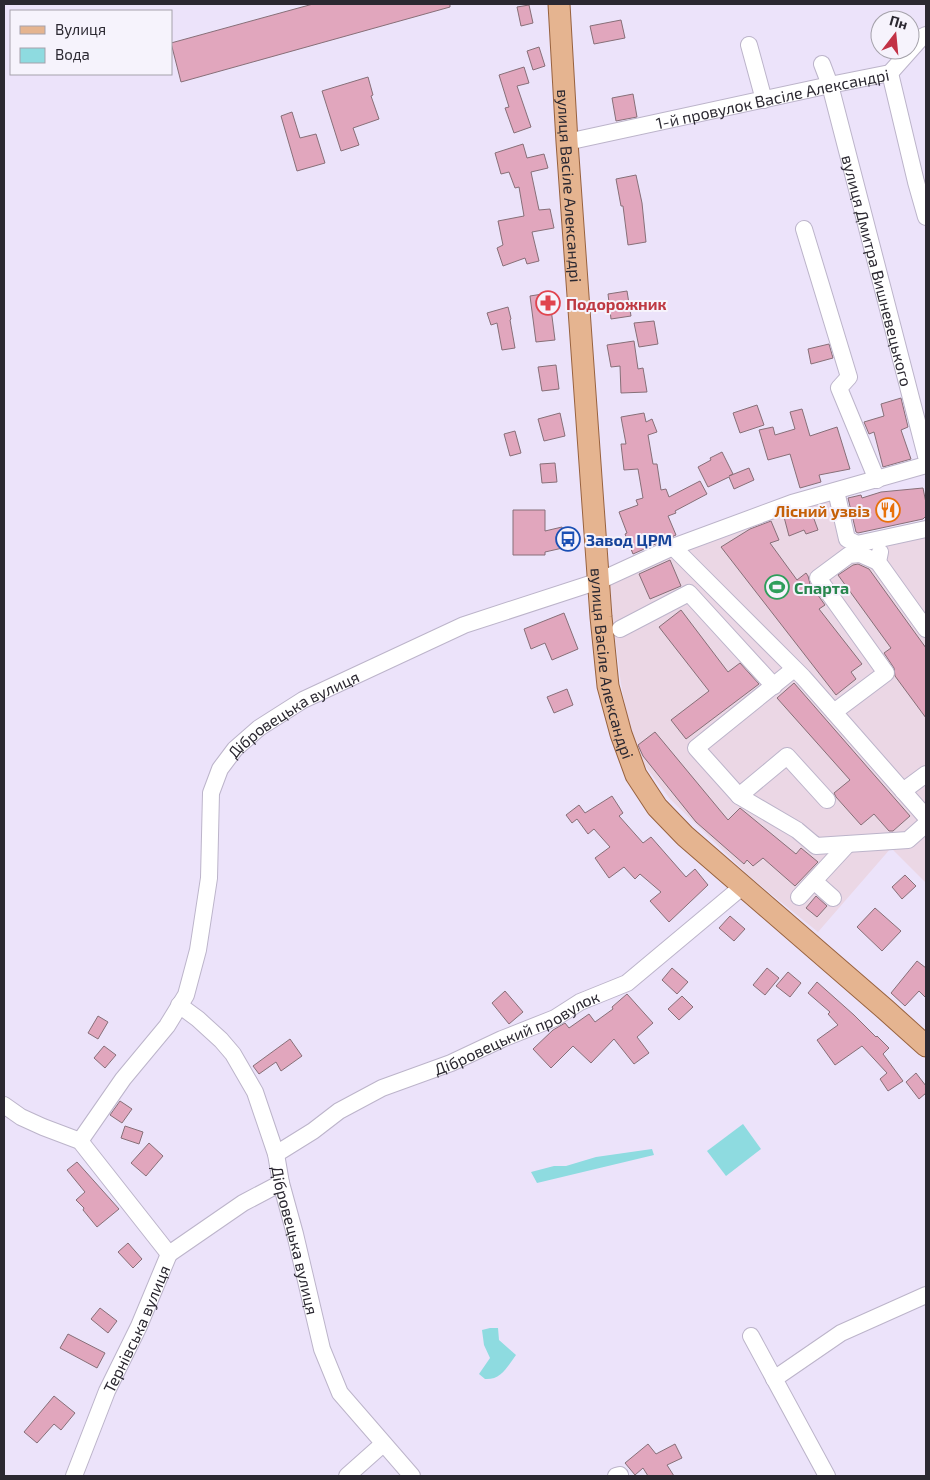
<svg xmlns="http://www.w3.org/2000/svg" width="930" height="1480" font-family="'Exo 2',sans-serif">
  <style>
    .industrial { fill: #ebd7e5 }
    .water { fill: #8edbe0 }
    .building { fill: #e1a6bd; stroke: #876f78 }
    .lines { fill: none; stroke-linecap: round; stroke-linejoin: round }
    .minor-casing { stroke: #bcb4ca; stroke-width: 18 }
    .major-casing { stroke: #98623f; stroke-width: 23 }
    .minor { stroke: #fff; stroke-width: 16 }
    .major { stroke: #e5b490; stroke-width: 21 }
    .labels { text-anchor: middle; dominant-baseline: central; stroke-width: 4; stroke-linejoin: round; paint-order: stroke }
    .street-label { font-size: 16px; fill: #2b2831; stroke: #f6f3fc }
    .health-label { font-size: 16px; font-weight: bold; fill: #be3a42; stroke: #f6f3fc; text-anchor: start }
    .food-label { font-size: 16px; font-weight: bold; fill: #c56008; stroke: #f6f3fc; text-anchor: end }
    .transit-label { font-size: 16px; font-weight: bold; fill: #164399; stroke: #f6f3fc; text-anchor: start }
    .leisure-label { font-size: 16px; font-weight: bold; fill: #27864d; stroke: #f6f3fc; text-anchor: start }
  </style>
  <rect width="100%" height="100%" fill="#ece3fa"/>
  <polygon class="industrial" points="829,497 841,545 860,551 902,543 926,535 926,883 891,848 818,932 750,877 699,827 670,799 637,755 633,747 621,684 607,579"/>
  <g class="water">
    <polygon points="743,1124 761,1149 726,1176 707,1151"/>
    <polygon points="652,1149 654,1155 537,1183 531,1172 554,1166 566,1166 596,1157"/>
    <path d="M490,1328H498L499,1340L516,1355C507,1367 501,1380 485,1379L479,1374L490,1358L484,1345L482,1330Z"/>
  </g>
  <g class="building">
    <polygon points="313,4 450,4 450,7 181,82 171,43"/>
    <polygon points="529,5 533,23 521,26 517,7"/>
    <polygon points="621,20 625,38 594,44 590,26"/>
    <polygon points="539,47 545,66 533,70 527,51"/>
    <polygon points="524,67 529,83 517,86 531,127 514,133 505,108 509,107 499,75"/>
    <polygon points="368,77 373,95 371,96 379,119 353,128 359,145 341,151 322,91"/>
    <polygon points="633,94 637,117 616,121 612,98"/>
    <polygon points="292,112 300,138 316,134 325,163 297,171 281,116"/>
    <polygon points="523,144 527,158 544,154 548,168 531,172 539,210 550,209 554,228 532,232 539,261 527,264 525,258 503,266 497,248 503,245 498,221 524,216 519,187 515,188 509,172 501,174 495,153"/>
    <polygon points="636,175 642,203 646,242 628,245 623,206 621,206 616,179"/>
    <polygon points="627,291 631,316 611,319 608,294"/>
    <polygon points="549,293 555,340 536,342 530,296"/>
    <polygon points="508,307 511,319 510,320 515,348 502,350 497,323 491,325 487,313"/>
    <polygon points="654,321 658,344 639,347 634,323"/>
    <polygon points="634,341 638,369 643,368 647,392 621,393 620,366 611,367 607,345"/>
    <polygon points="829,344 833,358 811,364 808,349"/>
    <polygon points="556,365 559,389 542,391 538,367"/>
    <polygon points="901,398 908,427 901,430 911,459 883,467 874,432 869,434 864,422 884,416 881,404"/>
    <polygon points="757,405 764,425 740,433 733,413"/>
    <polygon points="802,409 810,436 837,427 850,469 819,475 821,482 800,488 790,454 768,460 759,430 773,427 775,435 795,429 790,412"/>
    <polygon points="560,413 565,436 544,441 538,419"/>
    <polygon points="644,413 646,422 652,419 657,432 648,435 653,464 657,464 661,490 666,489 669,497 700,481 707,494 675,511 676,513 668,516 676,535 633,554 625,534 627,533 619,512 638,505 636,500 643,498 638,469 624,470 621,444 626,444 621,417"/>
    <polygon points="515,431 521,453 510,456 504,434"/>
    <polygon points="722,452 733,474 729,476 749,468 754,480 734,489 729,477 708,487 698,467 711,460 710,458"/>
    <polygon points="555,463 557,482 542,483 540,464"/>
    <polygon points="923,488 926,503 926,516 923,519 858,533 856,532 848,498 861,495 862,498 881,492"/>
    <polygon points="810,508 818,530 806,534 804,530 789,536 784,517"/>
    <polygon points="513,510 545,510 545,531 562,527 567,547 545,552 545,555 513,555"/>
    <polygon points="771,521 779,540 770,543 797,580 806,573 808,576 810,584 825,605 819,609 862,664 851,672 856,679 836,695 721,547 750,529"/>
    <polygon points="670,560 681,586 650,599 639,574"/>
    <polygon points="858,564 869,569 926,648 926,718 895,676 894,668 884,653 891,648 838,575 853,565"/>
    <polygon points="681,610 728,672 740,663 759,684 686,739 671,720 709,691 659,627"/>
    <polygon points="564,613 578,649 552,660 545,643 531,649 524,629"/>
    <polygon points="794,683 910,816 893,831 889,831 874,814 861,825 836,797 834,793 850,780 777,698"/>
    <polygon points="567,689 573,705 554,713 547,697"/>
    <polygon points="655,732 728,820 740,808 796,854 801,848 818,862 795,886 763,858 753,866 747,860 744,864 696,822 643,756 638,745"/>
    <polygon points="612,796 623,813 619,816 643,843 651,837 686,877 695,869 708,885 669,922 650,901 661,892 640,874 635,879 624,867 609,878 595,858 610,847 594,829 588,834 577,819 572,823 566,815 579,805 585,813"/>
    <polygon points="905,875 916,886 902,899 892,887"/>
    <polygon points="816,896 827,906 817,917 806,908"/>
    <polygon points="875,908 901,931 882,951 857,927"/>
    <polygon points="730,916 745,929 734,941 719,928"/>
    <polygon points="917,961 926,968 926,998 919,991 905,1006 891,993"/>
    <polygon points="672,968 688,982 677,994 662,980"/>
    <polygon points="767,968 779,978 765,995 753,985"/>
    <polygon points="788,972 801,983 790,997 776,986"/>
    <polygon points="817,982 854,1015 876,1037 877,1036 889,1048 883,1054 903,1081 888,1091 880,1079 887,1073 862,1046 835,1065 817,1040 838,1025 828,1014 830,1012 808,993"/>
    <polygon points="505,991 523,1012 509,1024 492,1003"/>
    <polygon points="627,994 653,1023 637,1037 649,1053 634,1064 614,1039 591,1063 573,1046 551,1068 533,1049 553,1030 565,1023 569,1028 589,1014 595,1022 613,1009 612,1007"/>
    <polygon points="682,996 693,1007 679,1020 668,1009"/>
    <polygon points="98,1016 108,1022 98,1039 88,1033"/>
    <polygon points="290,1039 302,1056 281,1071 276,1062 259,1074 253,1066"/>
    <polygon points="104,1046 116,1055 105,1068 94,1058"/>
    <polygon points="916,1073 926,1086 926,1093 919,1099 906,1082"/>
    <polygon points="120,1101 132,1109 122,1123 110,1115"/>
    <polygon points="125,1126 143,1132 139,1144 121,1138"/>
    <polygon points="149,1143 163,1156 146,1176 131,1163"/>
    <polygon points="77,1162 119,1209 97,1227 83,1210 84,1208 76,1200 85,1192 67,1170"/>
    <polygon points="128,1243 142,1259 133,1268 118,1252"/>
    <polygon points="100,1308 117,1321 108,1333 91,1319"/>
    <polygon points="68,1334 105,1353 97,1368 60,1348"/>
    <polygon points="54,1396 75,1413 61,1430 54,1424 37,1443 24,1432"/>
    <polygon points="648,1444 656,1454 675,1444 682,1458 667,1465 674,1476 648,1476 643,1468 635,1475 625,1463"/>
  </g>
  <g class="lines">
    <g class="minor-casing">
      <g id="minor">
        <polyline points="749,45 764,100"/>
        <path id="s1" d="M822,64L830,85L926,456"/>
        <polyline points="890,73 916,182 926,217"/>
        <polyline points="890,73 922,37 926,35"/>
        <path id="s2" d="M567,142L830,85L890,73"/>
        <polyline points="804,229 849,377 839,388 877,480"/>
        <polyline points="836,491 847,539 857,544 926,529"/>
        <polyline points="673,547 803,677 926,817"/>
        <polyline points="880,552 878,562 926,629"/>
        <polyline points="620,629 689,593 774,686"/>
        <polyline points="834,712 886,673 818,578 849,555 860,554 878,562"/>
        <polyline points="903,791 926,774"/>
        <polyline points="739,796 696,748 794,669"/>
        <polyline points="827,800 787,756 739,796 797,830 816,846 908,840 926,824"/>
        <polyline points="814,881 833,898"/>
        <polyline points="799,897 848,844"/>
        <path id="s3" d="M179,1005L198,1019L221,1040L233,1054L255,1092L276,1154L281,1183L295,1234L322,1349L340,1393L412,1476"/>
        <polyline points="4,1105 21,1117 43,1127 80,1141 169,1254"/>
        <path id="s4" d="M80,1141L123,1079L167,1026L186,995L198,950L209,878L211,793L220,769L235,749L259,728L303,700L464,625L599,581L673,547L792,503L926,465"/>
        <path id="s5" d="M276,1154L313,1131L339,1111L382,1088L451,1063L502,1039L555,1018L580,1002L627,983L743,886"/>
        <polyline points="169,1254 243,1203 281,1183"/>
        <polyline points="751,1336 827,1476"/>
        <polyline points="774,1379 841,1333 926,1295"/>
        <path id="s6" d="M74,1476L107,1391L139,1326L169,1254"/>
        <polyline points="347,1476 383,1444"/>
        <polyline points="616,1476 620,1475"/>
      </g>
    </g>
    <g class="major-casing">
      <g id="major">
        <path id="s7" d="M559,4L567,142L601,617L608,686L621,734L636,775L657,807L685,836L886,1010L926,1046"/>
      </g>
    </g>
    <use href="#minor" class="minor"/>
    <use href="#major" class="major"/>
  </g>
  <defs>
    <g id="pharmacy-ring" transform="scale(1.25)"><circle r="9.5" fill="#f6f3fc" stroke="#e0444e" stroke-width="1.5"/><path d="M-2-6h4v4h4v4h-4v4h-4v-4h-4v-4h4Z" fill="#e0444e"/></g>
    <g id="restaurant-ring" transform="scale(1.25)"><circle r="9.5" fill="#f6f3fc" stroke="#e8710a" stroke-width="1.5"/><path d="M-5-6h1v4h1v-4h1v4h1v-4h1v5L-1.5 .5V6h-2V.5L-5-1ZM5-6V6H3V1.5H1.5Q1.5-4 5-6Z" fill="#e8710a"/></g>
    <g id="bus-ring" transform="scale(1.25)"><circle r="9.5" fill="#f6f3fc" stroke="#1a4fb4" stroke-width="1.5"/><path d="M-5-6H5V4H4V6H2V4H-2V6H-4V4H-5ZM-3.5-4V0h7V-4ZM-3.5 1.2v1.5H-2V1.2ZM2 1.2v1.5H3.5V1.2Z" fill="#1a4fb4"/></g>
    <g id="stadium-ring" transform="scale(1.25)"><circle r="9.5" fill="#f6f3fc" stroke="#2e9e5b" stroke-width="1.5"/><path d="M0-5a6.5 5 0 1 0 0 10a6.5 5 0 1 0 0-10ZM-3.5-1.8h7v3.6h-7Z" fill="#2e9e5b"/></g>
  </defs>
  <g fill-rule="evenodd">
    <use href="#pharmacy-ring" x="548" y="303"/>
    <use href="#restaurant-ring" x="888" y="510"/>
    <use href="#bus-ring" x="568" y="539"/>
    <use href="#stadium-ring" x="777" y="587"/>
  </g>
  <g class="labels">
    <g class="street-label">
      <text stroke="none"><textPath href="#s2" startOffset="210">1-й провулок Васіле Александрі</textPath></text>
      <text stroke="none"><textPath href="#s7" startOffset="182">вулиця Васіле Александрі</textPath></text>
      <text stroke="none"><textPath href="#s1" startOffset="214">вулиця Дмитра Вишневецького</textPath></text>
      <text stroke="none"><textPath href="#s7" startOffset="662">вулиця Васіле Александрі</textPath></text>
      <text stroke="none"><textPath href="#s4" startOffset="504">Дібровецька вулиця</textPath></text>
      <text stroke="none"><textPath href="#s5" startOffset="271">Дібровецький провулок</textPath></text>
      <text stroke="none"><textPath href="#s3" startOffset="271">Дібровецька вулиця</textPath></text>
      <text stroke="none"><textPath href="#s6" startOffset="160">Тернівська вулиця</textPath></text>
    </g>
    <g class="health-label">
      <text x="566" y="303">Подорожник</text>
    </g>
    <g class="food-label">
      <text x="870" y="510">Лісний узвіз</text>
    </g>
    <g class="transit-label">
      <text x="586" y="539">Завод ЦРМ</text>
    </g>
    <g class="leisure-label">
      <text x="794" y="587">Спарта</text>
    </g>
  </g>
  <rect width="930" height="1480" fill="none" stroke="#2b2831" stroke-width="10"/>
  <rect x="10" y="10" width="162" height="65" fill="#f6f3fc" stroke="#a5a2ab"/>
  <rect x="20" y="26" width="25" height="8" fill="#e5b490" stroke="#a5a2ab"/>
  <text x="55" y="35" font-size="15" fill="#2b2831">Вулиця</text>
  <rect x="20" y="48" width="25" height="15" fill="#8edbe0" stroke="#a5a2ab"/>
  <text x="55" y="60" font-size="15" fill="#2b2831">Вода</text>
  <g transform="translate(895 35) rotate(16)"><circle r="24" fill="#f6f3fc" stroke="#a5a2ab"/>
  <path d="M0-4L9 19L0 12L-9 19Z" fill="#c23246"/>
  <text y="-8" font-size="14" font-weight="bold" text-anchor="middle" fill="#2b2831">Пн</text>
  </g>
</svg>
